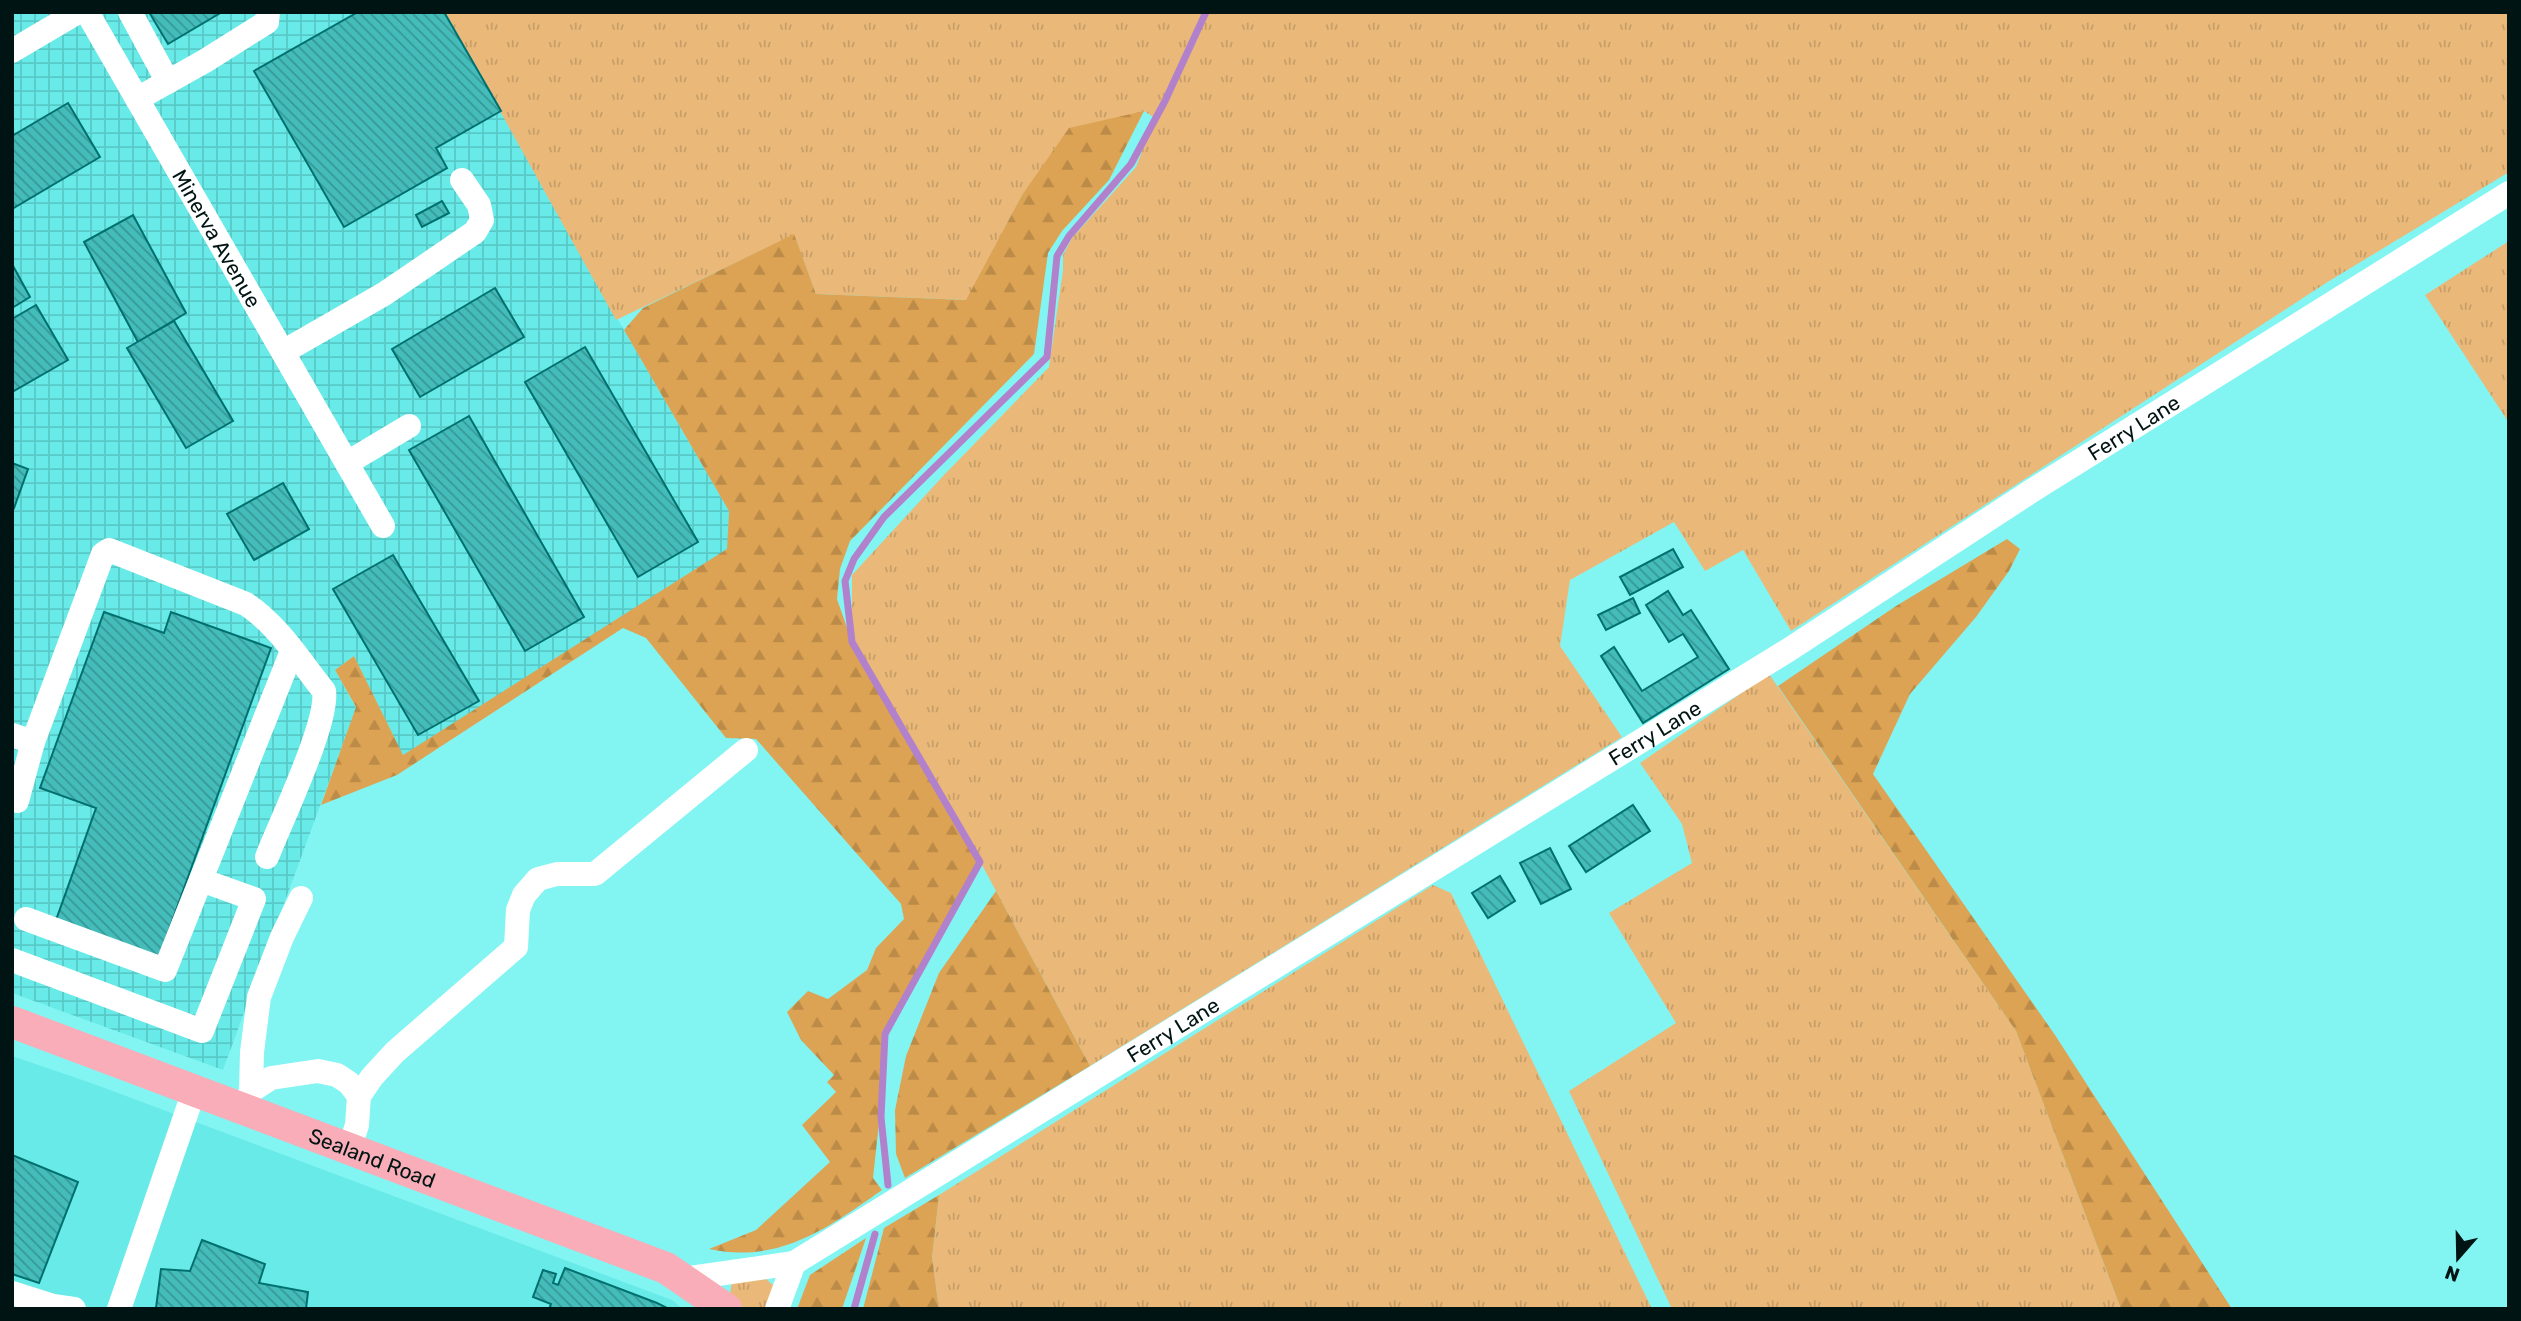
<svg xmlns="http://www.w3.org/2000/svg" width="2521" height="1321" font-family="Rubik,sans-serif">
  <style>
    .built { fill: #68ebe8 }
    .industrial { fill: url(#industrial-grid) }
    .grass { fill: url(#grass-tufts) }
    .forest { fill: url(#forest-firs) }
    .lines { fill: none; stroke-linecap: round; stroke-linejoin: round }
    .stream { stroke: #b181cb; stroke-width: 7 }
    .building { fill: url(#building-back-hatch); stroke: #00706f; stroke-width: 2 }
    .minor { stroke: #fff; stroke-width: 24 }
    .major { stroke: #f8adb8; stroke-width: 32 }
    .labels { text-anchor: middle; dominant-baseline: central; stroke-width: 6; stroke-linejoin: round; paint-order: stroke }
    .street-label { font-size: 21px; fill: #001413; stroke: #82f5f3 }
  </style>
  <defs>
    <pattern id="industrial-grid" width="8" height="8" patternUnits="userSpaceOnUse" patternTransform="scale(1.75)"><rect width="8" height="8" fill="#68ebe8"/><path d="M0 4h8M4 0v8" fill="none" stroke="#58c9c6"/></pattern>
    <pattern id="grass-tufts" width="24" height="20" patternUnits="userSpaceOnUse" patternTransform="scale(1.75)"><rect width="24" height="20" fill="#eab979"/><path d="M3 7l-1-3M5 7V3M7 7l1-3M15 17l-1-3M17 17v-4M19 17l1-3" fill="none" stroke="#c79e68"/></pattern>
    <pattern id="forest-firs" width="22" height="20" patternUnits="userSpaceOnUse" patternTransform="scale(1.75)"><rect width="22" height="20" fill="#dda354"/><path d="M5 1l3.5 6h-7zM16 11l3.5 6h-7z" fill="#bc8b48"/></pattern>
    <pattern id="building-back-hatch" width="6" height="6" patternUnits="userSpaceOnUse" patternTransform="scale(1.75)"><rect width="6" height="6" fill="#44bcba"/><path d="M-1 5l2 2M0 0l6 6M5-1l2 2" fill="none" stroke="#369896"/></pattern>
  </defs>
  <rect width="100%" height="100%" fill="#82f5f3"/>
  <polygon class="built" points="12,1056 94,1084 672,1300 683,1309 12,1309"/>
  <polygon class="industrial" points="12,12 456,12 602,292 729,511 728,549 403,756 354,656 335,670 356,708 223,1070 12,993"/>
  <g class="grass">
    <polygon points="445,12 2509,12 2509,172 2326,283 1791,631 1743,550 1705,571 1674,522 1570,580 1560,646 1622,737 1090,1066 975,852 852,642 852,575 943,476 1049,367 1063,270 1063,255 1072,238 1136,167 1155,118 1144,111 1022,195 967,300 816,294 794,235 616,320"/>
    <polygon points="2509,241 2509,423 2425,295"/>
    <polygon points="1769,674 2016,1031 2121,1309 1672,1309 1569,1091 1676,1023 1609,913 1692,863 1682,824 1640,763"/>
    <polygon points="1433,885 1451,893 1652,1309 939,1309 932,1258 939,1195"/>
    <polygon points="765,1278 775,1287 769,1309 745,1309 730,1294 732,1282"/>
  </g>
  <g class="forest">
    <path d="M1144,111L1109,180L1062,231L1048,253L1034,354L850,541L840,569L837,599L852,642L980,862L885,1034L881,1105L873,1178L882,1190C827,1229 778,1264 709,1249L756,1230L830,1162L802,1125L836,1092L827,1082L834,1075L801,1040L787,1012L808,991L828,999L867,970L876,948L904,919L901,904L756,739L726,738L646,638L623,628L397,775L321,805L356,707L335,670L354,656L403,755L727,549L729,511L624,330L643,308L794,234L816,294L966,300L1022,195L1069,128Z"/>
    <polygon points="2007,539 2020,549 2009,571 1976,617 1910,694 1873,774 2055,1035 2232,1309 2121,1309 2016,1031 1778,686 1896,606"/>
    <polygon points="996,891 1090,1066 905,1178 896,1154 895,1110 906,1056 939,973"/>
    <polygon points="939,1195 932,1258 939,1309 863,1309 884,1228"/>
    <polygon points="866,1238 842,1309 797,1309 810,1275"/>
  </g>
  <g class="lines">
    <g class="stream">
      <polyline points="888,1185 881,1117 885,1034 980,862 852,642 845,581 854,559 884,517 1047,357 1057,256 1069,236 1131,164 1165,101 1206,12"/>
      <polyline points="854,1309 875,1234"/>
    </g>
  </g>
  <g class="building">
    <polygon points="149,12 222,12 168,44"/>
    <polygon points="358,12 444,12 501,111 436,148 447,168 344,227 254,71"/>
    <polygon points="68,103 100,157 12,209 12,136"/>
    <polygon points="442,201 449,213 422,227 416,215"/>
    <polygon points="133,215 186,313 138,342 84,242"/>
    <polygon points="12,264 30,297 12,308"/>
    <polygon points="495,288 524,337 420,397 392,349"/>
    <polygon points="36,305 68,360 12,392 12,319"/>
    <polygon points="174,321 233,421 186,448 127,348"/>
    <polygon points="585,347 698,542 638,577 525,382"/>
    <polygon points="469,416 584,617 525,651 409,450"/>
    <polygon points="12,463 28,469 14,508 12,507"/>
    <polygon points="283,483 309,529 254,560 227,514"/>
    <polygon points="1673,549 1683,567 1630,595 1620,577"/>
    <polygon points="393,555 479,701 418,735 333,589"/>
    <polygon points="1668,591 1683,615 1691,610 1729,669 1643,723 1601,656 1614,647 1642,691 1698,657 1683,634 1669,642 1646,605"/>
    <polygon points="1633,598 1640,613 1606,630 1598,615"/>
    <polygon points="104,612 164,633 171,612 271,648 158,960 55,923 96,808 40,788"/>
    <polygon points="1633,805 1650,831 1586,872 1569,846"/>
    <polygon points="1550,848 1571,889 1541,904 1520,863"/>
    <polygon points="1500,876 1515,901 1488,918 1472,893"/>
    <polygon points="12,1155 78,1182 39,1283 12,1274"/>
    <polygon points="202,1240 265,1264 259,1283 308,1292 306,1309 156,1308 161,1269 190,1271"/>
    <polygon points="565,1268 657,1303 669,1309 549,1309 551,1304 533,1297 543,1270 556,1274 553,1283 558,1285"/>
  </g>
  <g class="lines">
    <g class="minor">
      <path id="s1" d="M87,12L383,526"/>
      <polyline points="130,12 168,82"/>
      <polyline points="12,51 78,12"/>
      <polyline points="137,99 205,61 267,22 268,12"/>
      <polyline points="283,352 384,294 475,232 482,220 479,205 462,180"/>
      <polyline points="347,463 409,426"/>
      <polyline points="12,735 33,742"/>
      <path d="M17,801L33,742L103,554L109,550L246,604C278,625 300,661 324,691C329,722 280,823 267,857"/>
      <polyline points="26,919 165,970 292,651"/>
      <polyline points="12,960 202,1031 254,899 201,880"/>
      <polyline points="251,1091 271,1078 318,1071 337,1075 349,1083 359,1096"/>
      <polyline points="243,1110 251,1091 252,1052 259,997 282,937 301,898"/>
      <polyline points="349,1150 357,1125 359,1096 372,1077 395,1052 516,947 518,910 524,895 538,879 557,874 595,874 746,750"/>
      <polyline points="683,1279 794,1263"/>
      <polyline points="12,1293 53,1306 74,1309"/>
      <polyline points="119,1309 194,1091"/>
      <path id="s2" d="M777,1309L794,1263L1790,649L2033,490L2509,193"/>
    </g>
    <path class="major" id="s3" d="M12,1022L666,1268L726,1309"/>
  </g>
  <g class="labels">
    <g class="street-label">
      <text stroke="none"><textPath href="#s1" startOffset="261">Minerva Avenue</textPath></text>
      <text stroke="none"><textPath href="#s2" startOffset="1628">Ferry Lane</textPath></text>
      <text stroke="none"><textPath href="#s2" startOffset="1060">Ferry Lane</textPath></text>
      <text stroke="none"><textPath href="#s2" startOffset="494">Ferry Lane</textPath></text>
      <text stroke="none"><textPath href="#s3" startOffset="385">Sealand Road</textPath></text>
    </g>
  </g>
  <rect width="2521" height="1321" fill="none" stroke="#001413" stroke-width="28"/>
  <g transform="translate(2458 1258) rotate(200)" stroke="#82f5f3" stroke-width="5" paint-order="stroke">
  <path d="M0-5L12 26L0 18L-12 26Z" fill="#001413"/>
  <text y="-10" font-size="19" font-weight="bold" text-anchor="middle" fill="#001413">N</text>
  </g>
</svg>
